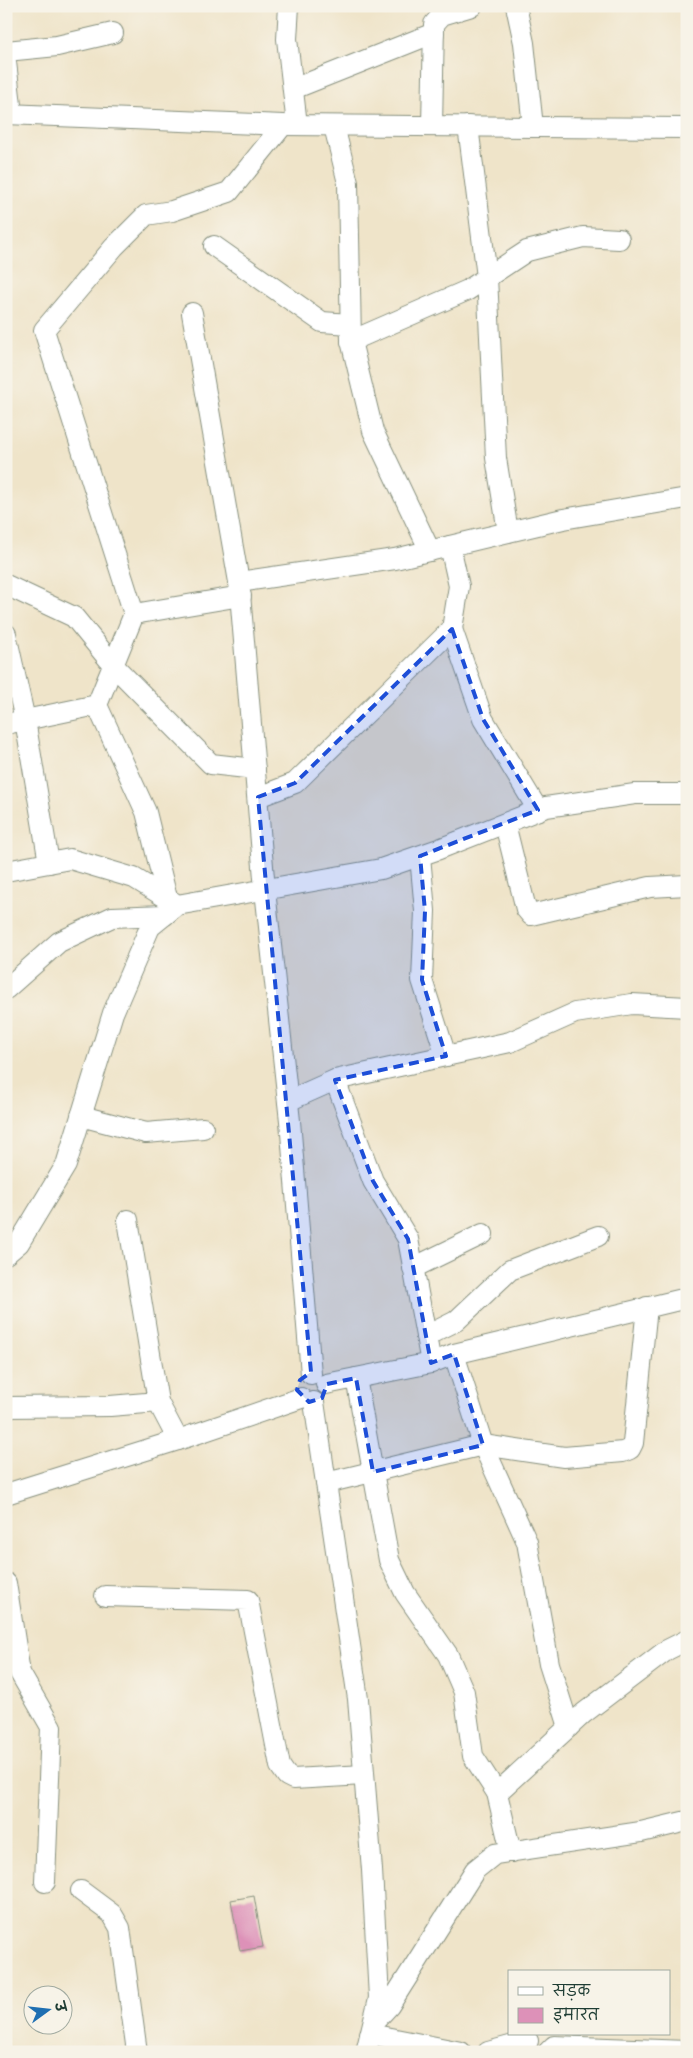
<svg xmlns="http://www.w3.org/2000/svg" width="693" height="2058" font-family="Delius,'Playpen Sans Deva',sans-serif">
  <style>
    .building { fill: #dd91b8 }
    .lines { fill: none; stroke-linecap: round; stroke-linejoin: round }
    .minor-casing { stroke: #87907e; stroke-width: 22 }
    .minor { stroke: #fff; stroke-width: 20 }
    .marked { fill: #1d4ed8; fill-opacity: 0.2; stroke: #1d4ed8; stroke-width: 4; stroke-dasharray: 10 6; stroke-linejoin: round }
  </style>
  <rect width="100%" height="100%" fill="#f7f3e8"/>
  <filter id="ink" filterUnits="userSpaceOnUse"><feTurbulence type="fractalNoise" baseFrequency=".02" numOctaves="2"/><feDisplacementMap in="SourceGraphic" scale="10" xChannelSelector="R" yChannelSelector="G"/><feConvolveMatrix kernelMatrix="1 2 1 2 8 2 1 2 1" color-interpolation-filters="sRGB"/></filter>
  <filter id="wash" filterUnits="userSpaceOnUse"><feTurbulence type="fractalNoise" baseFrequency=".0096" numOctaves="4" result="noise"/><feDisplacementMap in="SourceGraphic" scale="20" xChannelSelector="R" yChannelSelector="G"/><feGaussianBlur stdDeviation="1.12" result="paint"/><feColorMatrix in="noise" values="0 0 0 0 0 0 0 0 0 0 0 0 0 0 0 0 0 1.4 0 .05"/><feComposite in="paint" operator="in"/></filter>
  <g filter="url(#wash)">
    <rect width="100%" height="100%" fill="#efe4c9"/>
    <g id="blocks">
      <polygon class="building" points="254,1896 263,1947 240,1951 231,1900"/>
    </g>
  </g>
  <g filter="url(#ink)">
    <use href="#blocks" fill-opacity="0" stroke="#87907e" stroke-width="1"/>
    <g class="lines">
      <g class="minor-casing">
        <g id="minor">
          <polyline points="289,6 287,39 297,125"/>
          <polyline points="516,6 524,43 533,127"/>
          <polyline points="6,51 57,46 113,33"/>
          <polyline points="6,62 12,114"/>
          <polyline points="293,89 434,33"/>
          <polyline points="6,114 283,125 687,128"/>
          <polyline points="334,126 348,183 351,341 373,431 430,551"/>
          <polyline points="432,126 434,24 442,15 472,6"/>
          <polyline points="468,126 487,277 496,458 508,532"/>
          <polyline points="214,246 322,322 350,324"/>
          <polyline points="192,313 239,582"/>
          <polyline points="351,341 468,290 527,251 583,237 619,239"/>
          <polyline points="6,585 74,617 114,666 211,764 255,769"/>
          <polyline points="134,614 241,596"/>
          <polyline points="452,629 483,719 538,810"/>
          <polyline points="6,634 25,720 49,863"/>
          <polyline points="97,705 146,812 167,898"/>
          <polyline points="6,724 97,705 134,614 44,330 114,247 146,215 172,211 229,192 283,125"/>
          <polyline points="258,797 295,783 452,629 459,586 450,546"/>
          <polyline points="505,824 526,909 531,915 650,887 687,885"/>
          <polyline points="420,856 425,911 422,980 446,1056"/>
          <polyline points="6,871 70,859 134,878 173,902"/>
          <polyline points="6,989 59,942 112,917 165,915"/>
          <polyline points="335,1080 373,1181 408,1239 431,1363"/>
          <polyline points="288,1101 335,1080 510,1042 575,1013 632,1004 687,1007"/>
          <polyline points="81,1116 146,1133 203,1128"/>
          <polyline points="128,1220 158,1402"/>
          <polyline points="6,1254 19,1243 66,1165 113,1013 150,927 177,905 381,869 439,849 546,807 635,794 687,794"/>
          <polyline points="413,1268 483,1234"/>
          <polyline points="426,1336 456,1321 510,1270 598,1236"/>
          <polyline points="454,1354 483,1445 527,1542 549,1664 569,1727"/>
          <polyline points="311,1374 290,1121 265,890 239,582 395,559 563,519 687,498"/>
          <polyline points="356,1378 389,1560 405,1593 448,1655 464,1692 473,1756 497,1793 511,1852"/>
          <polyline points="326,1384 431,1363 454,1354 687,1298"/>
          <polyline points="314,1402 358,1699 372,1870 379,1998 366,2052"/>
          <polyline points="6,1407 110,1406 158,1402 178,1440"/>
          <polyline points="326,1483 483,1445 564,1457 623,1452 630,1449 633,1443 647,1307"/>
          <polyline points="6,1494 178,1440 301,1398"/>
          <polyline points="6,1583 20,1673 51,1727 45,1882"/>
          <polyline points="105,1596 248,1600 280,1766 287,1776 293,1779 364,1775"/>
          <polyline points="497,1793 584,1713 667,1650 687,1640"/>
          <polyline points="81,1891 112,1914 120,1928 137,2052"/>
          <polyline points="376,2020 389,2006 475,1870 495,1854 641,1832 687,1821"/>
          <polyline points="370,2034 461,2052"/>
          <polyline points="488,2052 528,2041"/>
          <polyline points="548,2052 554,2046 687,2051"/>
        </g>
      </g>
      <use href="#minor" class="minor"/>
    </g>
  </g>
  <path class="marked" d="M452,629L483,719L538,810L420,856L425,911L422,980L446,1056L335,1080L373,1181L408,1239L431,1363L454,1354L483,1445L373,1472L356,1378L327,1384L322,1398L309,1402L297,1390L300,1380L311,1372L258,797L295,783Z"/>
  <rect width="693" height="2058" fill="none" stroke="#f7f3e8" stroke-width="25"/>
  <rect x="508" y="1970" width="162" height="65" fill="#f7f3e8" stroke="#a1aaa0"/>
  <rect x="518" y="1987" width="25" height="8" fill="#ffffff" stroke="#a1aaa0"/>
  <text x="553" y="1996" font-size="15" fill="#1f3d34">सड़क</text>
  <rect x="518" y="2008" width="25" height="15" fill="#dd91b8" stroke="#a1aaa0"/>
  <text x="553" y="2020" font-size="15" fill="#1f3d34">इमारत</text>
  <g transform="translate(48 2010) rotate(75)"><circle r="24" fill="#f7f3e8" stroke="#a1aaa0"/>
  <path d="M0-4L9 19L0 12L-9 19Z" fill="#1f6fb2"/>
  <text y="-8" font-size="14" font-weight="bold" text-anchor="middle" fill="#1f3d34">उ</text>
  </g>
</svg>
